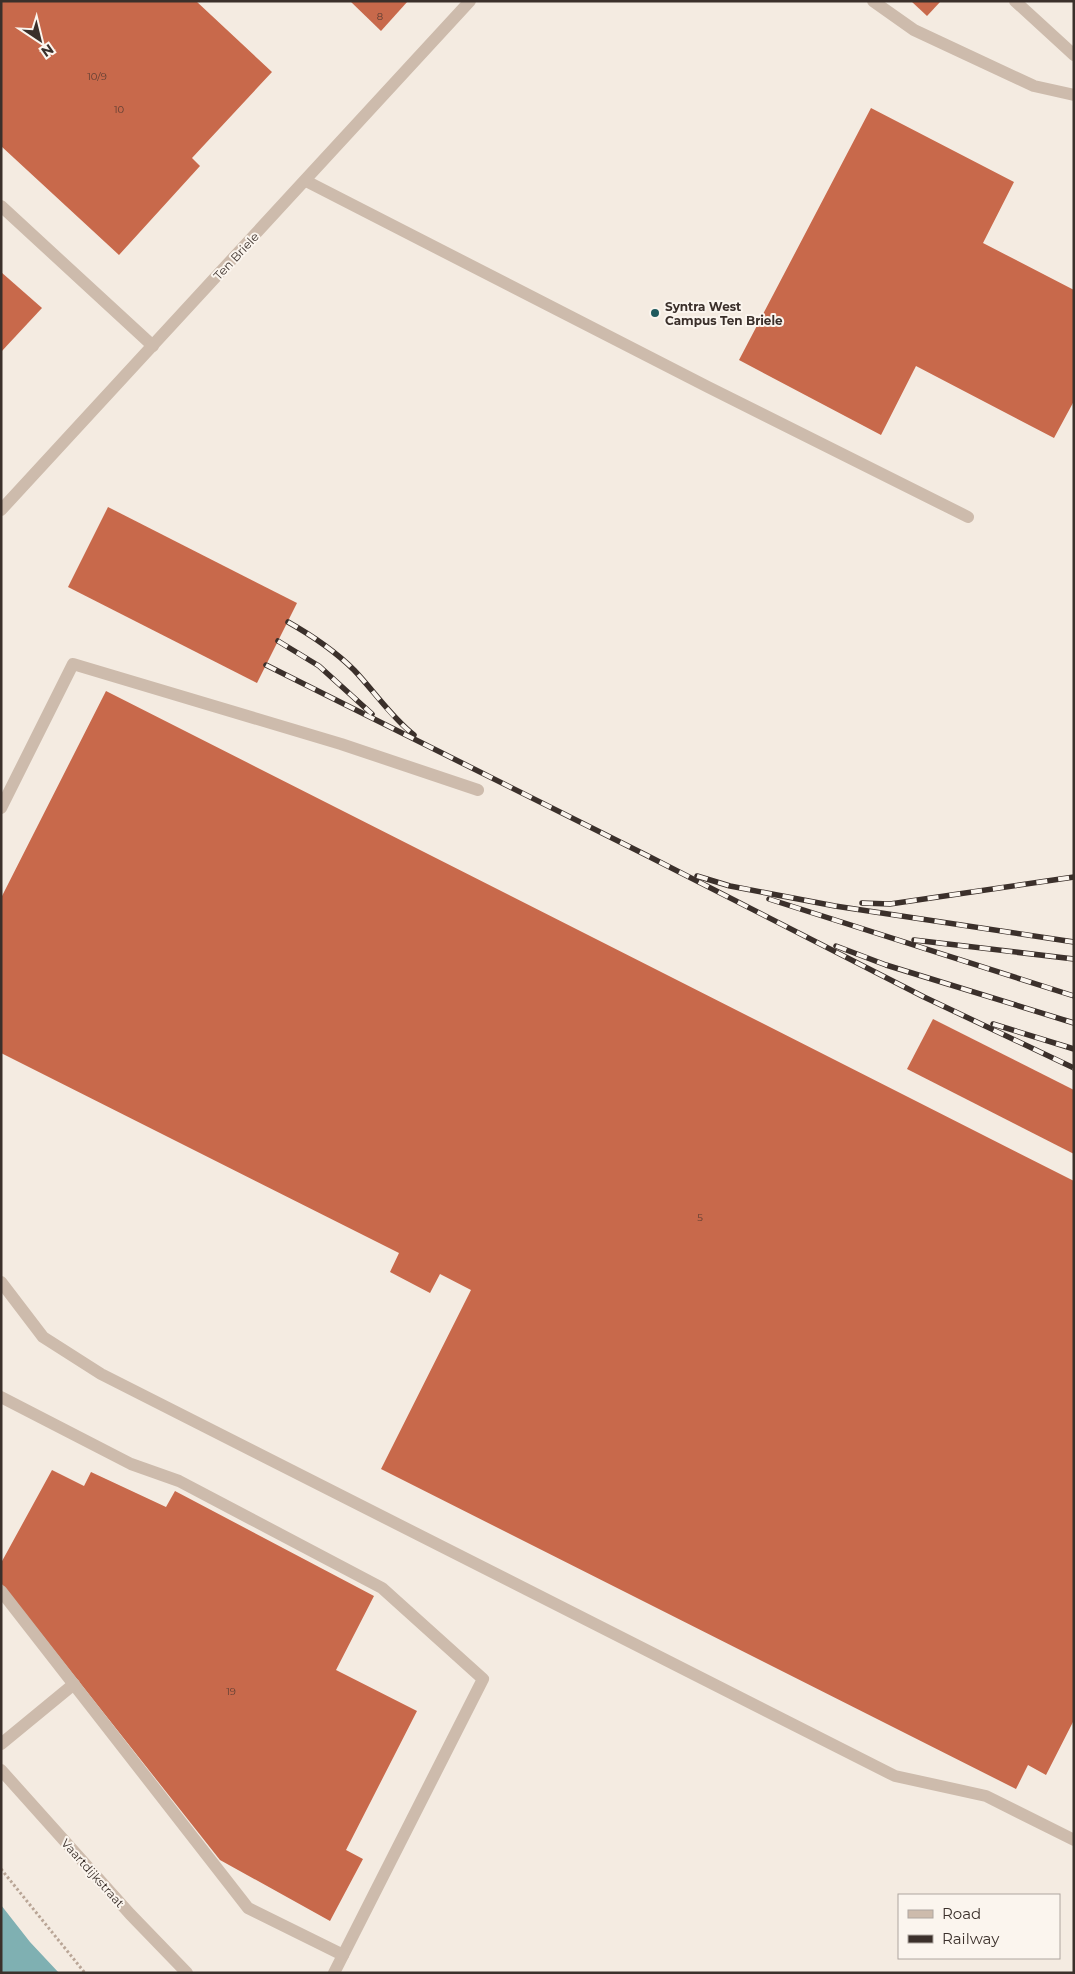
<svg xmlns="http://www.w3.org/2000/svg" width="1075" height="1974" font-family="Montserrat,sans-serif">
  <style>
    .water { fill: #7fb0b2 }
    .building { fill: #c8694b }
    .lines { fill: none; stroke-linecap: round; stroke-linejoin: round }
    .path { stroke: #b9a596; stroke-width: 3; stroke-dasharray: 2.5 2.5; stroke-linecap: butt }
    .service { stroke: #cdbbac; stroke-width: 12 }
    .minor { stroke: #cdbbac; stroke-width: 12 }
    .tertiary { stroke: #cdbbac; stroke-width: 12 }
    .rail-casing { stroke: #3b302b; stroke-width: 5.5 }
    .rail { stroke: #fbf5ee; stroke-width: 4; stroke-dasharray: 11; stroke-linecap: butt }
    .poi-dot { fill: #1f5a5e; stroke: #fbf5ee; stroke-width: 2 }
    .labels { text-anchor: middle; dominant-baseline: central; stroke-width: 4; stroke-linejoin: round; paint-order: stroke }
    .number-label { font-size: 10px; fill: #5e3e33 }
    .street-label { font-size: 12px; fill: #3b302b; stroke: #fbf5ee }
    .poi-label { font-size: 12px; font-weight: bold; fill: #3b302b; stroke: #fbf5ee; text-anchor: start }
  </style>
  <rect width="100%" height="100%" fill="#f4ebe1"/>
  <polygon class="water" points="1,1905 30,1942 59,1973 1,1973"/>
  <g class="building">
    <polygon points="1,1 196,1 272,72 192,158 200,166 119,255 1,146"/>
    <polygon points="350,1 408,1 381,31"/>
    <polygon points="911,1 941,1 927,16"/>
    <polygon points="871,108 1014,182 983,243 1074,290 1074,401 1054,438 916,366 881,435 739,360"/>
    <polygon points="1,272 42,308 1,352"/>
    <polygon points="108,507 297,603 257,683 68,587"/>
    <polygon points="106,691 1074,1181 1074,1720 1046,1775 1028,1765 1016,1789 381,1469 471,1290 440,1274 430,1293 390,1272 399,1253 1,1053 1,898"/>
    <polygon points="933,1019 1074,1090 1074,1154 907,1069"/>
    <polygon points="52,1470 84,1486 91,1472 166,1507 175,1491 374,1596 336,1670 417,1711 346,1850 363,1859 330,1921 220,1860 1,1583 1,1563"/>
  </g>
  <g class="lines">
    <polyline class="path" points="1,1869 85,1973"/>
    <g class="service">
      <polyline points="873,1 914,30 1034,86 1074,95"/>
      <polyline points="1015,1 1074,55"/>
      <polyline points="306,181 708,387 968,517"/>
      <polyline points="1,206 153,346"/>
      <polyline points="1,808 73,664 341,744 478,790"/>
      <polyline points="1,1282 43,1337 101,1374 895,1776 986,1796 1074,1840"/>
      <polyline points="1,1397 131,1464 179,1481 382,1588 483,1679 334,1973"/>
      <polyline points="1,1591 248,1908 343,1955"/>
      <polyline points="1,1744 74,1684"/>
    </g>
    <polyline class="minor" points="1,1770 130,1914 187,1973"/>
    <polyline class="tertiary" points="1,510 470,1"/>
    <g class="rail-casing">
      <g id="rail">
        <path d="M288,622C311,635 335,651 354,670C374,691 391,717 414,735"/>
        <polyline points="278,641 319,666 372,714"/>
        <polyline points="266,665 646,855 924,997 1074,1068"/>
        <polyline points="697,876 730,886 835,906 1074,942"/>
        <polyline points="769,899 1074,996"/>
        <polyline points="862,903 890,904 1074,877"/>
        <polyline points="914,940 1074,959"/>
        <polyline points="836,946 886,965 1074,1023"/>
        <polyline points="993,1024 1074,1049"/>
      </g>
    </g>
    <use href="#rail" class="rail"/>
  </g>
  <circle class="poi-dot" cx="655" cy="313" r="5"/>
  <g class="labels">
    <g class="number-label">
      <text x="380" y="16">8</text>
      <text x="97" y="76">10/9</text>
      <text x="119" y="109">10</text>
      <text x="700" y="1217">5</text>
      <text x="231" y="1691">19</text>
    </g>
    <g class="street-label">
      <text transform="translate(236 256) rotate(-47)">Ten Briele</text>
      <text transform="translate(93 1873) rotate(48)">Vaartdijkstraat</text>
    </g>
    <g class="poi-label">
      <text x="665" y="306">Syntra West<tspan x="665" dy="14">Campus Ten Briele</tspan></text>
    </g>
  </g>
  <rect width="1075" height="1974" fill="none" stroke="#3b302b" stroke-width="5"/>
  <rect x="898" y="1894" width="162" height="65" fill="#fbf5ee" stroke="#aea6a0"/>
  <rect x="908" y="1910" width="25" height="8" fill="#cdbbac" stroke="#aea6a0"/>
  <text x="942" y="1919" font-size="15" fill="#3b302b">Road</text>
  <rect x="908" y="1935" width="25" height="8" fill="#3b302b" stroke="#aea6a0"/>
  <text x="942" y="1944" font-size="15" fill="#3b302b">Railway</text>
  <g transform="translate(40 40) rotate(145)" stroke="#fbf5ee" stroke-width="4" paint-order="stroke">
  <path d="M0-4L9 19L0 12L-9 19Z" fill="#3b302b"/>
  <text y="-8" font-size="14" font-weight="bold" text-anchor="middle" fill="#3b302b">N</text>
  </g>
</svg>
